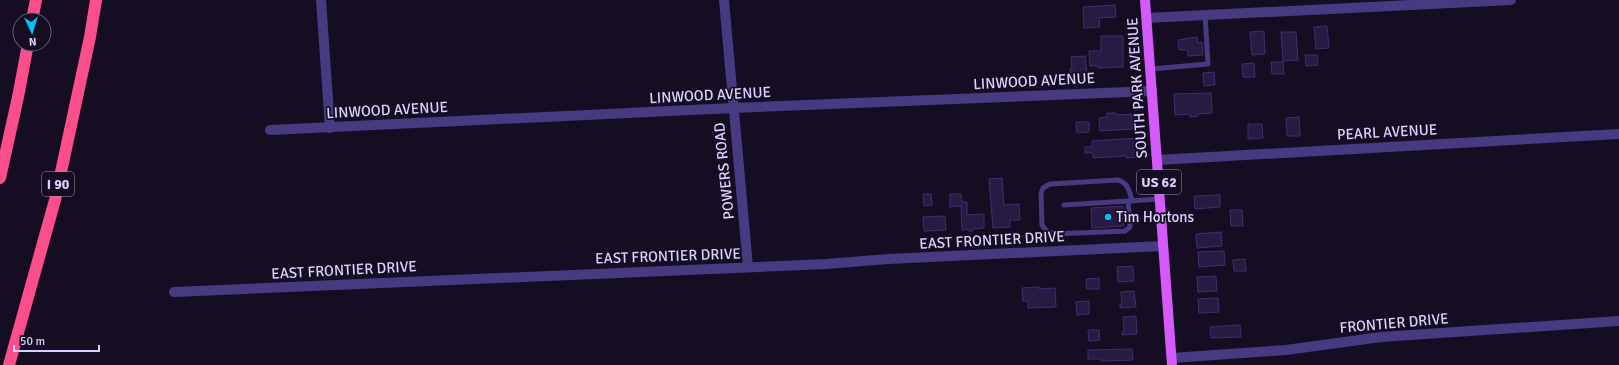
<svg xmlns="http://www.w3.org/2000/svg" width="1619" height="365" font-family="Signika,sans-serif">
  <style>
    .building { fill: #281b43; stroke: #432d6f }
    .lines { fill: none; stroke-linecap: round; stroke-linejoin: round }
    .service { stroke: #463a81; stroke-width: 5 }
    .minor { stroke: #463a81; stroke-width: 10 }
    .primary { stroke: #d55afc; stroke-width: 10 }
    .motorway { stroke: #fc4e8a; stroke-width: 12 }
    .poi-dot { fill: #05bef6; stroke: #150e23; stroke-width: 1.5 }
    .labels { text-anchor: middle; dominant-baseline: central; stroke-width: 3.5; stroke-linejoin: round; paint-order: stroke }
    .shield { fill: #150e23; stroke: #a096bc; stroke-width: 1 }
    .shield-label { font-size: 14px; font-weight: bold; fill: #dcd1fe }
    .street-label { font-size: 15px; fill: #dcd1fe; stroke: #150e23 }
    .poi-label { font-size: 15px; fill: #dcd1fe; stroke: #150e23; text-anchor: start }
  </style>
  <rect width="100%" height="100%" fill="#150e23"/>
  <g class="building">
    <polygon points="1115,5 1116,17 1099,18 1100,27 1084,28 1083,7"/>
    <polygon points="1327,26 1329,48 1316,49 1314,27"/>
    <polygon points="1264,31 1265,54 1252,55 1250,32"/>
    <polygon points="1281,32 1296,32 1298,60 1283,61"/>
    <polygon points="1101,36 1123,36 1123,67 1098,68 1098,66 1090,66 1089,51 1101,51"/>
    <polygon points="1197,37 1198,43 1202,42 1203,55 1188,56 1188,50 1179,50 1178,40"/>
    <polygon points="1305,55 1317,55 1318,65 1306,66"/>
    <polygon points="1085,56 1087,75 1085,75 1085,84 1073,85 1070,69 1072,69 1071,57"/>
    <polygon points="1271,62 1283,62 1284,74 1272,74"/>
    <polygon points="1254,63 1255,77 1243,77 1242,64"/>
    <polygon points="1214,72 1215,85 1204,86 1203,73"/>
    <polygon points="1211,93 1212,113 1198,114 1198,116 1190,117 1190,114 1175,115 1174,94"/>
    <polygon points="1107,113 1116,113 1117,115 1132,114 1133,129 1100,131 1099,118 1107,117"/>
    <polygon points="1299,117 1300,136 1287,136 1286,118"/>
    <polygon points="1076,122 1089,122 1089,132 1077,133"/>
    <polygon points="1248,124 1262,124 1263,138 1248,139"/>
    <polygon points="1137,138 1138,157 1127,158 1127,156 1093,158 1093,153 1085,153 1085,147 1092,147 1092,141"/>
    <polygon points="1002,178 1004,205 1019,204 1020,220 1010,220 1010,227 993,228 989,179"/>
    <polygon points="923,194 931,194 932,205 924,206"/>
    <polygon points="950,194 961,194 962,202 967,202 967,215 984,214 984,228 973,229 973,231 968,231 968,229 962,230 961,206 950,207"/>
    <polygon points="1220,195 1220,207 1195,209 1194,196"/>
    <polygon points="1123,206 1124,226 1092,228 1091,208"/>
    <polygon points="1230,210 1242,210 1243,226 1231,226"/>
    <polygon points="945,216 946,230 924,231 923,217"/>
    <polygon points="1221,232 1222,246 1197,248 1196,234"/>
    <polygon points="1224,251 1225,265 1199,267 1198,252"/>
    <polygon points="1245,259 1246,271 1234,271 1233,260"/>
    <polygon points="1133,266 1134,281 1118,282 1117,267"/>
    <polygon points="1216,276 1217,291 1198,292 1197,277"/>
    <polygon points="1099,278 1099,289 1087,289 1086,279"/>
    <polygon points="1039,287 1039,289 1055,288 1056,307 1028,308 1028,301 1023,301 1022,288"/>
    <polygon points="1134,291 1136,307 1120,308 1120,304 1122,304 1121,292"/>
    <polygon points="1218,298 1219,312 1199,313 1198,299"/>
    <polygon points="1089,301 1089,314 1077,315 1076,302"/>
    <polygon points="1136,316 1137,334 1122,335 1122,332 1124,331 1123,317"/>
    <polygon points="1240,325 1241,337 1211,338 1210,327"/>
    <polygon points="1088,330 1099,330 1100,340 1089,341"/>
    <polygon points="1132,349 1133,360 1101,361 1101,359 1088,359 1088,350"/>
  </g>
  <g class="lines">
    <g class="service">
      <polyline points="1151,69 1208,64 1205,15"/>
      <path d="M1128,201L1130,227L1125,231L1054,234L1047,232L1042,225L1041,194L1043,188L1050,184L1118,180C1128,183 1130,192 1132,201"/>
      <polyline points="1064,205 1160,199"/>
    </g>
    <g class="minor">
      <polyline points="321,0 330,128"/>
      <polyline points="724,0 748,267"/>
      <polyline points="1147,18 1511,0"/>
      <polyline points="270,130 733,108 1152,91"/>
      <polyline points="1157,160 1619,134"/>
      <polyline points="174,292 826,264 888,259 1163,246"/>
      <polyline points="1172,358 1286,350 1381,337 1619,321"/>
    </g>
    <polyline class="primary" points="1145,0 1172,365"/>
    <g class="motorway">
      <polyline points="32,20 36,0"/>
      <polyline points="0,178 18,97 28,44"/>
      <polyline points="9,365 55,200 90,37 96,0"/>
    </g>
  </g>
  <circle class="poi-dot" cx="1108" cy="217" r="4"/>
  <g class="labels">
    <g class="shield">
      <rect x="1137" y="170" width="44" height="24" rx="3"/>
      <rect x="42" y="172" width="32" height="24" rx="3"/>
    </g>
    <g class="shield-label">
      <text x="1159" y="182">US 62</text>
      <text x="58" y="184">I 90</text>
    </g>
    <g class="street-label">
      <text transform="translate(1034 81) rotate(-3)">LINWOOD AVENUE</text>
      <text transform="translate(1137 88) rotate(-94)">SOUTH PARK AVENUE</text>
      <text transform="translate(710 95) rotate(-3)">LINWOOD AVENUE</text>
      <text transform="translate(387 110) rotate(-3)">LINWOOD AVENUE</text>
      <text transform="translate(1387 132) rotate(-3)">PEARL AVENUE</text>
      <text transform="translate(724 171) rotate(-96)">POWERS ROAD</text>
      <text transform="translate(992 240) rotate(-3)">EAST FRONTIER DRIVE</text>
      <text transform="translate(668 256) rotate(-2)">EAST FRONTIER DRIVE</text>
      <text transform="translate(344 270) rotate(-3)">EAST FRONTIER DRIVE</text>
      <text transform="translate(1394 323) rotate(-5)">FRONTIER DRIVE</text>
    </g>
    <g class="poi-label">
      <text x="1116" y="217">Tim Hortons</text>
    </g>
  </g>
  <g transform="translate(32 32) rotate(176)"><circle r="19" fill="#150e23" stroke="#655c7b"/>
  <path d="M0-3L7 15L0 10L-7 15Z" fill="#05bef6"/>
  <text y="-6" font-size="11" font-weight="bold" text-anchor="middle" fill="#dcd1fe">N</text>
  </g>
  <path d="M14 345v6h85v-6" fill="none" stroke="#dcd1fe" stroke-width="2"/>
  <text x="20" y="345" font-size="12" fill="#dcd1fe" stroke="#150e23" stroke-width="3" paint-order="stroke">50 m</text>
</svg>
